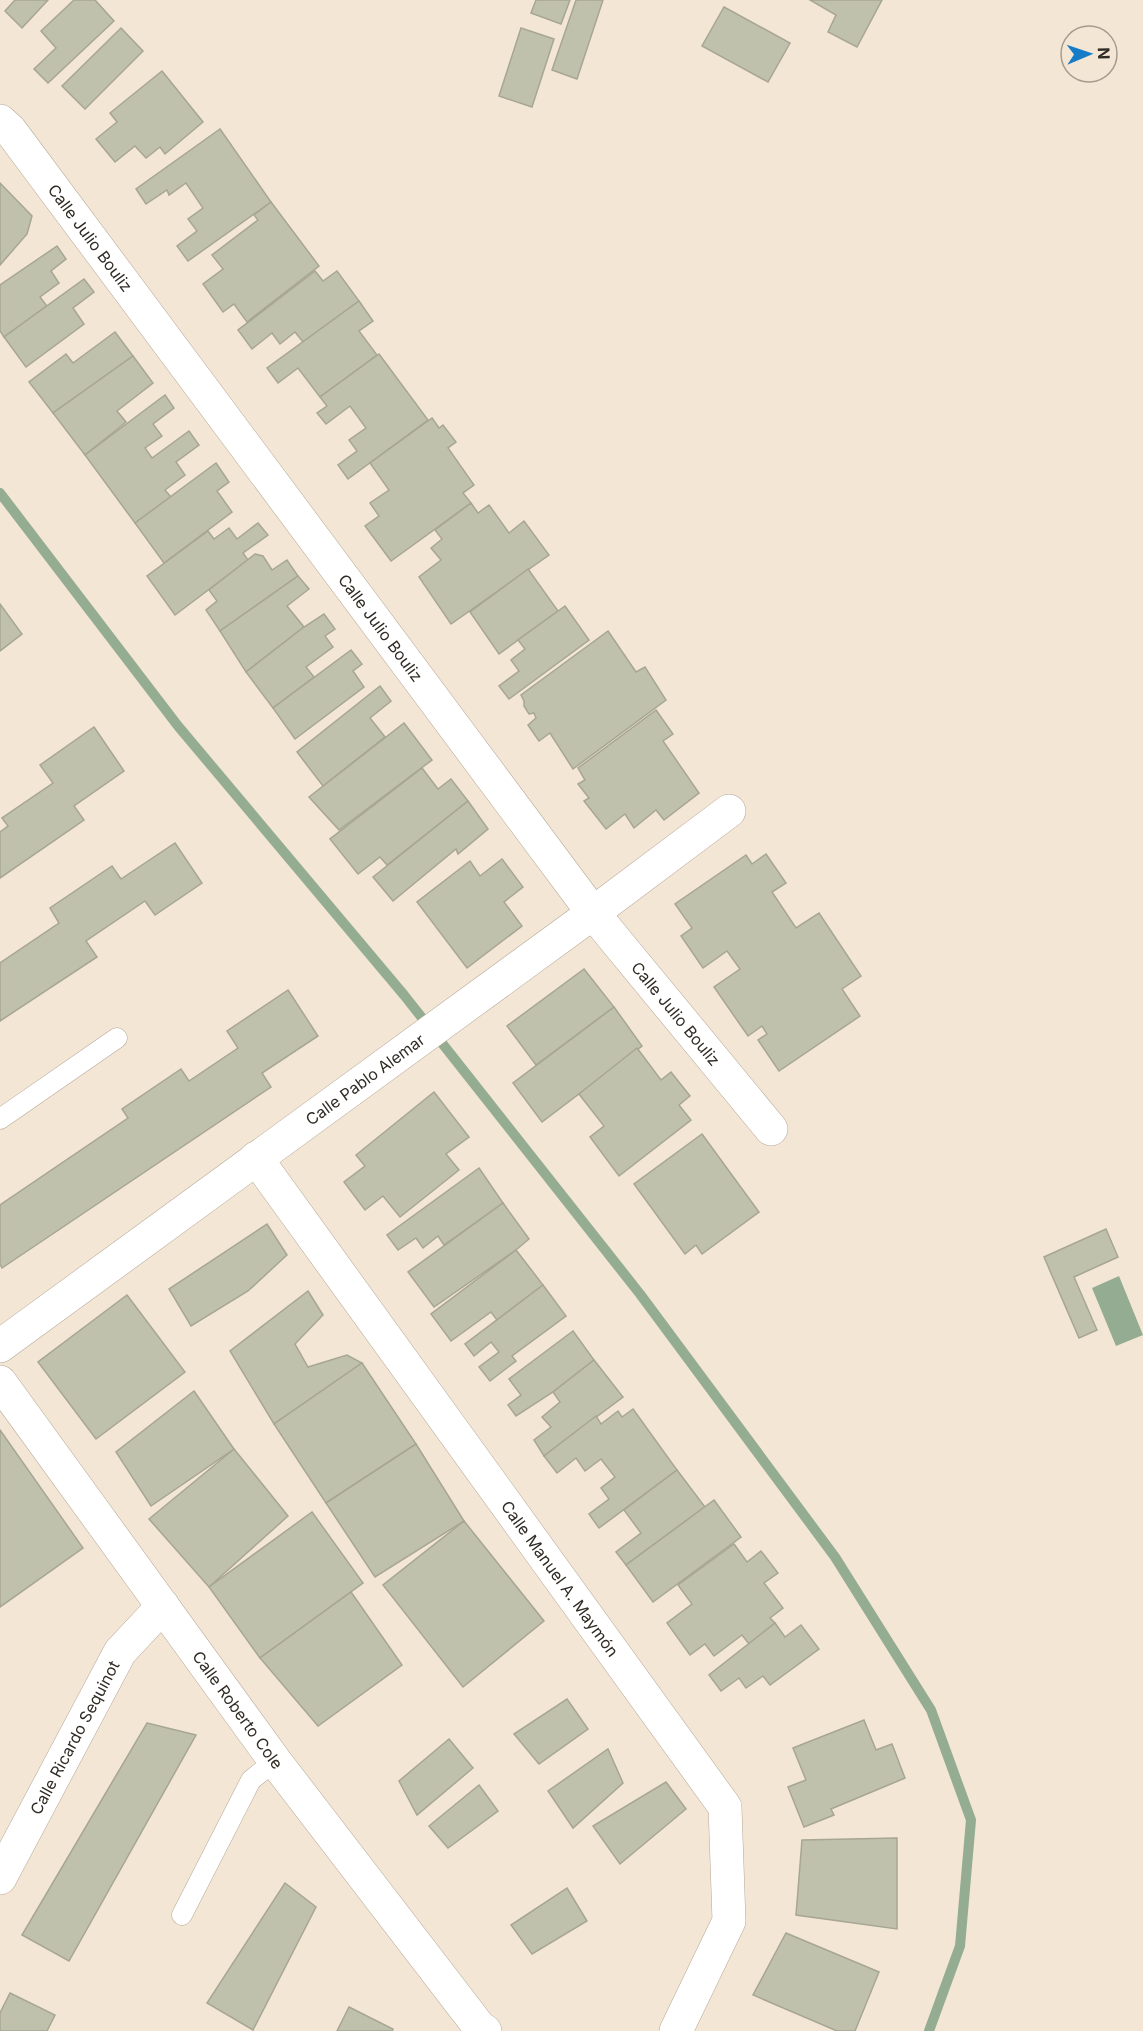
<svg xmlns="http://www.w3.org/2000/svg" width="1143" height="2031" font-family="Inter,sans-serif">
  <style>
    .water { fill: #94ad92 }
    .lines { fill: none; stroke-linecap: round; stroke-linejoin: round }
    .stream { stroke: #94ad92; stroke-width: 10 }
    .building { fill: #c0c1ad; stroke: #a6a693; stroke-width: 1.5 }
    .lane-casing { stroke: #b5a898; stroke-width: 21 }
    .street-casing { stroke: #b5a898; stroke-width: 34 }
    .lane { stroke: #fff; stroke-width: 20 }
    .street { stroke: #fff; stroke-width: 33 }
    .labels { text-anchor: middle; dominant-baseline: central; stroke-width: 4.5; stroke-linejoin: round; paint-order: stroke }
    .street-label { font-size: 16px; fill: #302b24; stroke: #f4e6d5 }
  </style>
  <rect width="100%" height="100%" fill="#f4e6d5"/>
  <polygon class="water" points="1119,1276 1143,1335 1116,1346 1092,1288"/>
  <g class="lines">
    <polyline class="stream" points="0,493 178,726 404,995 640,1294 835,1557 931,1710 971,1820 960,1946 929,2031"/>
  </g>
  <g class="building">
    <polygon points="15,0 48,0 22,28 5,11"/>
    <polygon points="74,0 95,0 114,21 48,83 34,69 56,48 41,31"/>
    <polygon points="536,0 570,0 561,24 531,13"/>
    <polygon points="576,0 603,0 577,79 552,70"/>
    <polygon points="810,0 882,0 857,47 828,32 836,15"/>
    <polygon points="724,7 790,43 768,82 702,46"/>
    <polygon points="121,28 143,51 85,109 62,86"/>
    <polygon points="521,28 554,39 532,107 499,96"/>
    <polygon points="162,71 203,122 165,154 160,147 146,158 135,146 115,162 96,139 117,122 110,113"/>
    <polygon points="220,129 271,202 188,261 177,246 197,231 188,219 203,208 186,183 169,195 167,190 146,204 136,189"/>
    <polygon points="0,183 32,216 27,234 0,265"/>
    <polygon points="271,202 319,266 247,322 234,304 223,312 203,284 223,269 212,255 258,220 254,215"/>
    <polygon points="57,246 66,259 51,271 59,283 40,297 47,306 4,337 0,331 0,285"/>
    <polygon points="315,271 323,281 337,271 359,301 303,342 295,332 280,344 272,333 252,349 238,330"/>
    <polygon points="84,279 94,292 73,308 84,324 26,367 4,337"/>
    <polygon points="359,301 373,321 359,331 377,355 320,397 298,368 278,383 267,368"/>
    <polygon points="115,332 133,356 53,413 29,382 66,354 73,363"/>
    <polygon points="379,354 428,420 348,479 338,465 357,451 349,440 366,428 350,406 326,424 317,413 327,406 320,397"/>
    <polygon points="133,356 153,383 117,411 126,422 85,455 53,413"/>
    <polygon points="165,395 174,408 153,424 162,436 145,448 152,458 189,431 199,445 176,462 185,475 165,490 171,497 135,523 85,455"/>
    <polygon points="432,418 439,428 443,425 456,442 448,448 474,485 463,493 471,503 391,561 365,526 379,516 370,503 389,490 370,463"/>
    <polygon points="216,463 229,482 217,491 232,512 164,563 135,523"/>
    <polygon points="471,503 478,513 489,505 509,533 524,521 549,555 451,624 419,577 441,560 431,548 442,539 435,530"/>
    <polygon points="258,523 268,535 243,553 248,560 175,615 147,576 208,531 214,539 229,528 237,539"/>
    <polygon points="255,554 263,556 272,570 287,560 298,576 220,631 206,610 217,601 209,590"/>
    <polygon points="528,569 558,611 499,654 470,612"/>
    <polygon points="298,576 309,589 287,606 304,627 246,672 220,631"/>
    <polygon points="0,604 22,634 0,651"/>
    <polygon points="565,606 589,640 509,699 499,686 519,671 511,660 525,649 518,640"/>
    <polygon points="324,614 335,629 325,636 333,647 306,667 314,677 273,708 246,672 304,627"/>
    <polygon points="608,631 636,672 645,667 666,700 573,769 550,733 539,741 528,725 536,718 534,713 529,714 524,706 524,701 521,695"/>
    <polygon points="351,650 362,664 353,671 364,687 295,739 273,708"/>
    <polygon points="380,686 391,701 370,718 385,737 323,786 297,752"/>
    <polygon points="656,710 673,734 663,741 699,793 664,820 656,810 634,828 625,814 606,829 584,801 589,798 578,784 585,780 578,768"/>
    <polygon points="404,723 432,760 339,830 309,797"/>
    <polygon points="94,727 124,771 74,806 84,820 0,878 0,832 8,826 2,818 53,783 40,765"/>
    <polygon points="422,768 438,789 451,779 468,801 387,865 380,857 358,874 330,839"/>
    <polygon points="468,801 488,829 458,854 456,849 393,901 373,877"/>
    <polygon points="175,843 202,883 155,915 145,901 86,941 97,957 0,1021 0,963 59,923 50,908 112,866 121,879"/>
    <polygon points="766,854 786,883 772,892 796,928 819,913 861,976 842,989 860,1016 779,1071 758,1040 767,1034 762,1026 748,1036 714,987 740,969 727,951 703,968 681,936 692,928 675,904 746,855 752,864"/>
    <polygon points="502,859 523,887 504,902 522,926 467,968 417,902 470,861 480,876"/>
    <polygon points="584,969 614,1007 536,1065 507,1026"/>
    <polygon points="288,990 318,1036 262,1073 271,1087 2,1268 0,1264 0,1205 128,1118 122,1109 181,1069 189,1081 238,1048 227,1031"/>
    <polygon points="614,1007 642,1046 542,1122 513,1083"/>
    <polygon points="637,1048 661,1080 671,1072 690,1096 679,1105 691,1120 619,1176 590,1137 604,1126 579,1094"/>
    <polygon points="434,1092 469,1137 446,1154 459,1170 400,1217 383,1196 365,1210 344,1182 365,1166 356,1155"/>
    <polygon points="702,1134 759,1212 702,1254 696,1245 685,1254 634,1184"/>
    <polygon points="479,1168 503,1203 444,1245 438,1236 423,1248 416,1238 398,1250 387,1235"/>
    <polygon points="503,1203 529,1239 516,1250 434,1307 408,1272"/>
    <polygon points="267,1224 287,1255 248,1291 191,1326 169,1289"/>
    <polygon points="1106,1229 1118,1257 1074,1277 1097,1330 1079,1338 1044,1257"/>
    <polygon points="516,1250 543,1285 497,1320 491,1312 451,1341 431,1314"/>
    <polygon points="543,1285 566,1316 512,1356 516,1361 490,1381 479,1367 499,1352 491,1342 474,1356 465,1344"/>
    <polygon points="308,1291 323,1315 295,1344 308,1367 347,1355 362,1363 274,1424 230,1351"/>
    <polygon points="127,1295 185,1372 96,1439 38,1362"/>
    <polygon points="573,1331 594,1360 553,1392 516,1416 508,1405 521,1395 509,1379"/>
    <polygon points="594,1360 623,1397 544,1456 534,1440 551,1427 542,1417 560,1402 553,1392"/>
    <polygon points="362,1363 416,1444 326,1503 274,1424"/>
    <polygon points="194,1391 234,1449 151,1506 116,1452"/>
    <polygon points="633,1409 677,1470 599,1528 589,1514 609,1499 601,1488 615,1477 601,1459 585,1471 576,1458 557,1473 544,1456 596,1416 601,1424 618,1411 622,1417"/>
    <polygon points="0,1430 83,1548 0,1607"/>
    <polygon points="416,1444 464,1521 375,1577 326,1503"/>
    <polygon points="234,1449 288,1516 209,1587 149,1519"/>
    <polygon points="677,1470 705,1507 626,1565 616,1552 641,1533 624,1510"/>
    <polygon points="714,1500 741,1537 653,1602 626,1565"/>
    <polygon points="312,1512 363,1583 260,1658 209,1587"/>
    <polygon points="464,1521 544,1621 463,1687 383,1585"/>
    <polygon points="734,1544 747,1562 761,1551 778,1573 764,1583 783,1608 770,1618 775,1623 749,1644 742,1635 714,1656 705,1644 690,1655 667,1623 692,1604 678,1585"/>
    <polygon points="351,1592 402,1665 318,1726 260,1658"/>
    <polygon points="775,1623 785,1637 801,1625 819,1649 770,1685 763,1676 746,1688 739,1678 721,1691 709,1675"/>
    <polygon points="567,1699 588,1729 539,1764 514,1734"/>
    <polygon points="864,1720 876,1750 892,1744 905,1778 831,1809 834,1815 804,1827 788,1787 806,1780 793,1748"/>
    <polygon points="147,1723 196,1735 69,1961 22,1935"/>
    <polygon points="449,1739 473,1768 417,1815 399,1781"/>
    <polygon points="608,1749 623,1783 573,1828 548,1791"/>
    <polygon points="666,1782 686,1809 620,1864 593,1826"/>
    <polygon points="479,1785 498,1811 448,1848 429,1826"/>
    <polygon points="897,1838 897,1929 796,1915 802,1840"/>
    <polygon points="285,1883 316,1907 253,2030 207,2003"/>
    <polygon points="567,1888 587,1921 532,1954 511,1925"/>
    <polygon points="786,1933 879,1972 855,2031 837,2031 753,1995"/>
    <polygon points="10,1993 55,2015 47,2031 0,2031 0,2013"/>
    <polygon points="349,2007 393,2029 392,2031 337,2031"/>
  </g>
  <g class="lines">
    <g class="lane-casing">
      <g id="lane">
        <polyline points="0,1119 117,1038"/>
        <polyline points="182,1915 251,1780 275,1761"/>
      </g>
    </g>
    <g class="street-casing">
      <g id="street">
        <path id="s1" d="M0,121L10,130L593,913L771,1129"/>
        <path id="s2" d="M256,1158L725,1807L729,1921L676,2031"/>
        <path id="s3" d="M0,1346L593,913L729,811"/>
        <path id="s4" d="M0,1382L275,1761L480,2028L485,2031"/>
        <path id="s5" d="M0,1878L120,1652L163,1606"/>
      </g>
    </g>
    <use href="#lane" class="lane"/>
    <use href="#street" class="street"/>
  </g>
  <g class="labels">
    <g class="street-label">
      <text stroke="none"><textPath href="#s1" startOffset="148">Calle Julio Bouliz</textPath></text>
      <text stroke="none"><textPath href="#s1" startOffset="634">Calle Julio Bouliz</textPath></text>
      <text stroke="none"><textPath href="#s1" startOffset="1120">Calle Julio Bouliz</textPath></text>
      <text stroke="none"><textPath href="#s3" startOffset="452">Calle Pablo Alemar</textPath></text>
      <text stroke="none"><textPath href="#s2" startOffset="519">Calle Manuel A. Maymón</textPath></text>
      <text stroke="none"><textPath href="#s4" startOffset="405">Calle Roberto Cole</textPath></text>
      <text stroke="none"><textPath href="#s5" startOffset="159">Calle Ricardo Sequinot</textPath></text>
    </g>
  </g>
  <g transform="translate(1089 54) rotate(88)"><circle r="28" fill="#f4e6d5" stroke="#a69b8e" stroke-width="1.5"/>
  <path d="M0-4.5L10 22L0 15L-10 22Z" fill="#167cc7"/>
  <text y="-9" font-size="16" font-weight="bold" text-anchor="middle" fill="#302b24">N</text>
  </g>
</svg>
